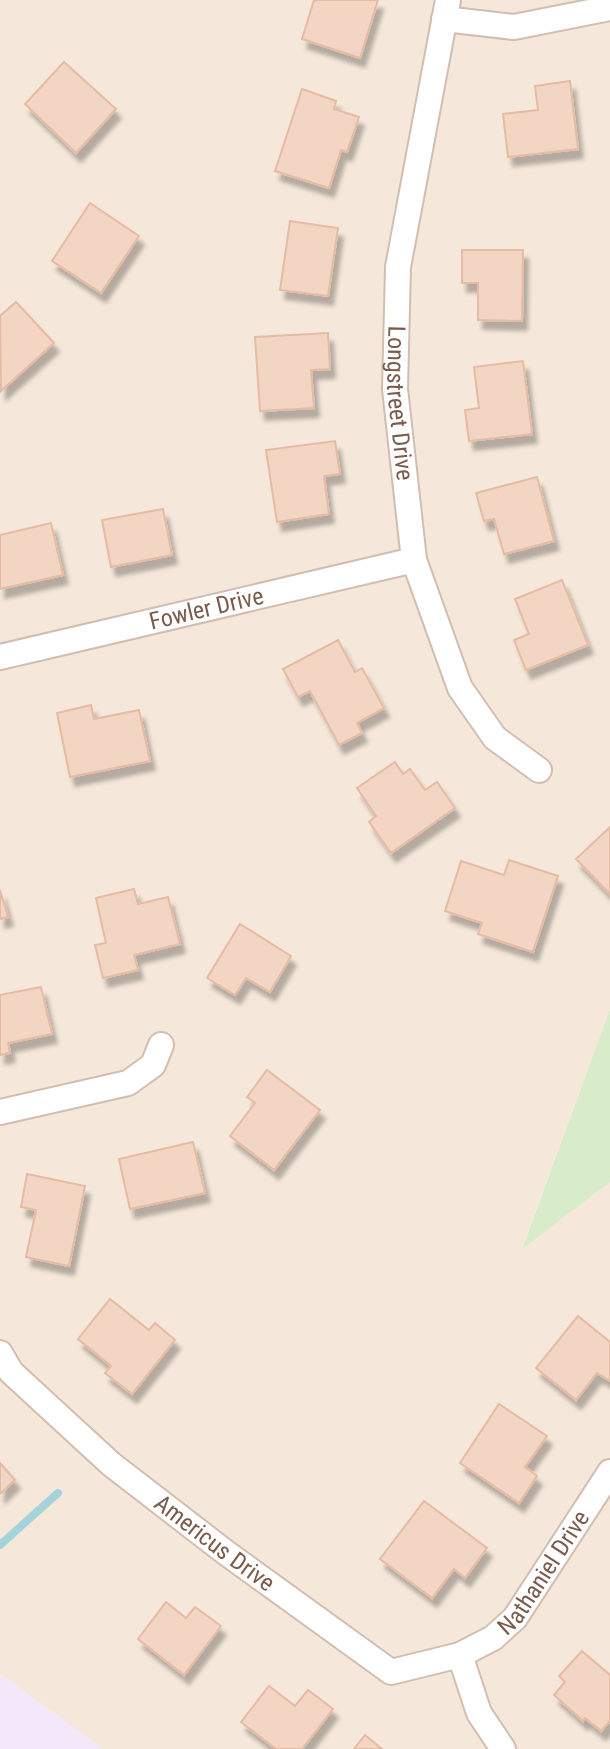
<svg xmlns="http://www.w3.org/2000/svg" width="610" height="1749" font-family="'Roboto Condensed',sans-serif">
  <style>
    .residential { fill: #f5e8da }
    .education { fill: #f3e8fa }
    .green { fill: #d8ecc9 }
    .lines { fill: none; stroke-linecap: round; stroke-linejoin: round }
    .stream { stroke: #a5d3da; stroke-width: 8 }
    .building { fill: #f3d5c3; stroke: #e6bba3; stroke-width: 2; filter: url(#shadow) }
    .minor-casing { stroke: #d1beb0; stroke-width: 28 }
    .minor { stroke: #fff; stroke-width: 24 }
    .labels { text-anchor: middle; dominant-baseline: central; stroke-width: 8; stroke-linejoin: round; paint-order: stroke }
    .street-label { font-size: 24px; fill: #7a5c4d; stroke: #fffaf3 }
  </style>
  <defs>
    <filter id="shadow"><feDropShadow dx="5" dy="9" stdDeviation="2" flood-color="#0004"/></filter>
  </defs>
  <rect width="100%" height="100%" fill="#fdf6ec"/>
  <polygon class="residential" points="0,0 610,0 610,1009 522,1248 610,1182 610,1749 103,1749 0,1674"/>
  <polygon class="education" points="0,1674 103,1749 0,1749"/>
  <polygon class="green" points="610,1009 610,1182 522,1249"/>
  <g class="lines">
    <polyline class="stream" points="0,1545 58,1493"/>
  </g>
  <g class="building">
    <polygon points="314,0 378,0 360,58 302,39"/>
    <polygon points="64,62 116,109 76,153 25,104"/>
    <polygon points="570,81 578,149 508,157 503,114 538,110 535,86"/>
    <polygon points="302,89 336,101 334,109 359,117 347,152 341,150 329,188 275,171"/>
    <polygon points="90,203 139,236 101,293 52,261"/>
    <polygon points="290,221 338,228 328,296 280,290"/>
    <polygon points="462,250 523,250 522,321 478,320 478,283 462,283"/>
    <polygon points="16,302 54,343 1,391 0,316"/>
    <polygon points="328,333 330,369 311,370 314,408 260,411 255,337"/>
    <polygon points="523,361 532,434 469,441 465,410 479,408 474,367"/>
    <polygon points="335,441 340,474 324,476 329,514 277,522 266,450"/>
    <polygon points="537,477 554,541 504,554 494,519 484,521 476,493"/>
    <polygon points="163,509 172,555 111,567 102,520"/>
    <polygon points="51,523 63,575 0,589 0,535"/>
    <polygon points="562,580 588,645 526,670 514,640 529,634 515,599"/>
    <polygon points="338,640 355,672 362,668 384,708 357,723 362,733 339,745 310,691 298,697 283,669"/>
    <polygon points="91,705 94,719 139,710 150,761 70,777 57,713"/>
    <polygon points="395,762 403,774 410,769 425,790 437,782 455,808 391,853 369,822 376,816 357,788"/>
    <polygon points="610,827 610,894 576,859"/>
    <polygon points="509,860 558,876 533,952 478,934 482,923 445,911 461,861 504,875"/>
    <polygon points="134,889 138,904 168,897 180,944 134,955 138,970 103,978 95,945 106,943 96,898"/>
    <polygon points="0,890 8,917 0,919"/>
    <polygon points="240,924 291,956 270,992 246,978 235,995 207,978"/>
    <polygon points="41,987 52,1034 8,1043 10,1053 0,1055 0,995"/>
    <polygon points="267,1070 320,1110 274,1170 230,1136 255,1103 247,1097"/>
    <polygon points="193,1142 205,1193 130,1209 119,1159"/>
    <polygon points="27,1174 85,1186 69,1266 26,1257 36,1210 21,1207"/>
    <polygon points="110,1299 149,1330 155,1323 175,1340 132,1394 105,1373 111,1366 78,1339"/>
    <polygon points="578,1316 610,1342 610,1381 597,1373 576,1400 536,1368"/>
    <polygon points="499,1404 547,1436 525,1467 537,1476 519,1503 460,1463"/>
    <polygon points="0,1463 15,1480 0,1494"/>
    <polygon points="424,1501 487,1548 465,1578 454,1569 432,1598 380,1559"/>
    <polygon points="166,1602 186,1618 195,1607 221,1626 184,1675 138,1639"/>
    <polygon points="582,1651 610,1675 610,1721 601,1731 585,1718 583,1721 554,1695 565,1682 559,1676"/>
    <polygon points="269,1686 295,1706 308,1690 333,1709 302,1749 276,1749 241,1722"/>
    <polygon points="365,1735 382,1749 354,1749"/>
  </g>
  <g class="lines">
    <g class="minor-casing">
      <g id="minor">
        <path id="s1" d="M448,0L398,267L395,389L414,560L460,688L495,738L539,770"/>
        <polyline points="444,19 514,27 610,8"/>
        <path id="s2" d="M0,657L414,560"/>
        <polyline points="0,1112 128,1083 153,1065 161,1045"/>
        <path id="s3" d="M0,1353L11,1372L111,1464L225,1552L391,1672L460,1655L493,1638L515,1618L610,1472"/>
        <polyline points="460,1655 479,1713 503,1749"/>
      </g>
    </g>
    <use href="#minor" class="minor"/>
  </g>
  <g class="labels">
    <g class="street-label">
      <text stroke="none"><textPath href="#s1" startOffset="408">Longstreet Drive</textPath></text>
      <text stroke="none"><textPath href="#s2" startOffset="212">Fowler Drive</textPath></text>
      <text stroke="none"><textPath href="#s3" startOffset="288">Americus Drive</textPath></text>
      <text stroke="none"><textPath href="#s3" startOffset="698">Nathaniel Drive</textPath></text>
    </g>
  </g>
</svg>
